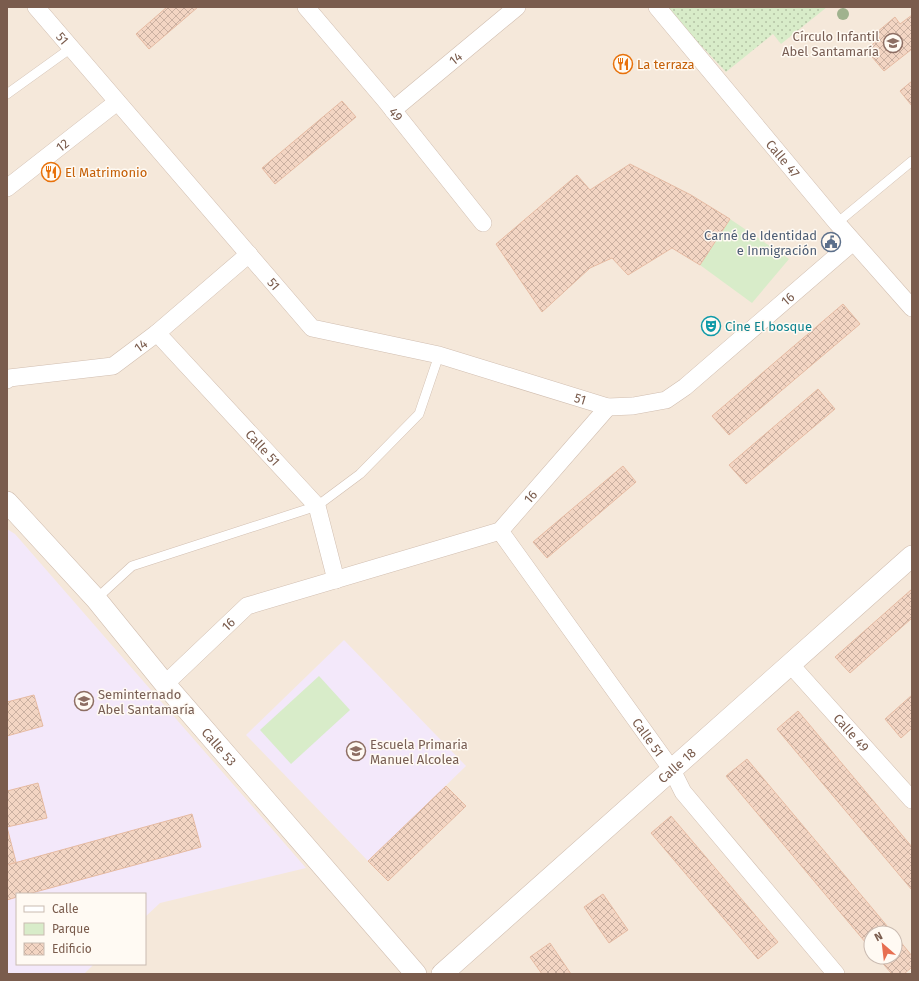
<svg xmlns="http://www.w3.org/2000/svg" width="919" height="981" font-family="'Fira Sans',sans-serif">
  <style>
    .residential { fill: #f5e8da; fill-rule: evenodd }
    .education { fill: #f3e8fa }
    .grass { fill: url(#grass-dots) }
    .park { fill: #d8ecc9 }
    .building { fill: url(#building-cross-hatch); stroke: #e6bba3 }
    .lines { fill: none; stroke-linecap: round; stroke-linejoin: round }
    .service-casing { stroke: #d1beb0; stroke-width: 10 }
    .minor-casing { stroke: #d1beb0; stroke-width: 18 }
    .tertiary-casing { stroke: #d1beb0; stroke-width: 22 }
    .service { stroke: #fff; stroke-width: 9 }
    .minor { stroke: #fff; stroke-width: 17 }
    .tertiary { stroke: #fff; stroke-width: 21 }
    .tree { fill: #a0b28e }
    .labels { text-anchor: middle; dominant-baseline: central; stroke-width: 3; stroke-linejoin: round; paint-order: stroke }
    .education-label { font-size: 13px; fill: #785e54; stroke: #fffaf3; text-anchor: start }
    .street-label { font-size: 13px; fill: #7a5c4d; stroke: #fffaf3 }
    .food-label { font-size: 13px; fill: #c56008; stroke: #fffaf3; text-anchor: start }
    .service-label { font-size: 13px; fill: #4e5e75; stroke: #fffaf3; text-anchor: end }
    .culture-label { font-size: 13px; fill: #0d838f; stroke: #fffaf3; text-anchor: start }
  </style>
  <defs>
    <pattern id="grass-dots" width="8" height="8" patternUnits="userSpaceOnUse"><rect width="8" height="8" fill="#d8ecc9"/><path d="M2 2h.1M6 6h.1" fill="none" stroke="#b4c2a5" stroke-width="1.8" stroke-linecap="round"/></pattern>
    <pattern id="building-cross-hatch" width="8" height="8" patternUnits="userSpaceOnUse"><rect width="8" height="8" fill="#f3d5c3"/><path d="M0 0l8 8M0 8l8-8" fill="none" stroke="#cab0a1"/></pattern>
  </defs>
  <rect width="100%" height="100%" fill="#fdf6ec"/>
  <path class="residential" d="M7,7H912V974H7ZM17,894H145V964H17ZM871,933H895V957H871Z"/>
  <g class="education">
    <polygon points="7,529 15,534 306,868 160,903 145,917 145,894 17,894 17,964 94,964 84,974 7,974"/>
    <polygon points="344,640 466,766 368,861 246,735"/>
  </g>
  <polygon class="grass" points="666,7 827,7 781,44 773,34 726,72 677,20"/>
  <g class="park">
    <polygon points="730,219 789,259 752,303 700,265"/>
    <polygon points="319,676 350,710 291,764 260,730"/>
  </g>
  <g class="building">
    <polygon points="167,7 198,7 149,49 136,34"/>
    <polygon points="912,15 912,49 884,71 866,50 880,38 876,33 895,17 900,24"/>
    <polygon points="912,81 912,106 900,91"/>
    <polygon points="342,101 356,117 275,184 262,168"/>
    <polygon points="630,164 691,195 730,219 700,265 672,248 628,275 612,258 590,268 542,312 496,244 577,175 590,190"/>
    <polygon points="843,304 860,324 729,435 712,416"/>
    <polygon points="818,389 835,409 746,484 729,465"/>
    <polygon points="623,466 636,482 547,558 533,542"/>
    <polygon points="912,589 912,618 850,673 835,657"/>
    <polygon points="34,695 43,726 7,736 7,702"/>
    <polygon points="912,695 912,728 901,738 885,719"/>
    <polygon points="798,711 912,847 912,890 777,729"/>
    <polygon points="747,759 893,933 871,933 871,949 726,776"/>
    <polygon points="38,783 47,818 7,827 7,791"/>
    <polygon points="446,786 466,806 388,881 368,861"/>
    <polygon points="192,814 201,847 28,894 17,894 17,897 7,900 7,865"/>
    <polygon points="671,816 778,942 758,959 651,833"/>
    <polygon points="7,827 16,862 7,865"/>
    <polygon points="603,894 628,930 609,943 584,907"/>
    <polygon points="895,935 912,956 912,967 904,974 892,974 877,957 895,957"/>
    <polygon points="550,943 571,974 542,974 530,957"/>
  </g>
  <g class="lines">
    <g class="service-casing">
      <g id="service">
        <polyline points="7,94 71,48"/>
        <polyline points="837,223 912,161"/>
        <polyline points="96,599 132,566 317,506 360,474 419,414 439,355"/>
      </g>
    </g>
    <g class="minor-casing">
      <g id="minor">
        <path id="s1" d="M36,7L312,328L439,355L608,407L633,406L666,400L685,387L853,242"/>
        <path id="s2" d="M306,7L385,100L483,223"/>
        <path id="s3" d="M657,7L837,223L912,308"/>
        <path id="s4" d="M393,110L517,7"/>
        <path id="s5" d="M7,188L117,102"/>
        <path id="s6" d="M157,333L317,506L336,580"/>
        <path id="s7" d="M7,380L9,378L113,366L157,333L249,254"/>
        <path id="s8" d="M500,531L672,770L683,792L836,974"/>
        <path id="s9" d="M790,664L912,800"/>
        <path id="s10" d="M165,684L247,606L500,531L608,407"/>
      </g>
    </g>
    <g class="tertiary-casing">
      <g id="tertiary">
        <path id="s11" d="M7,502L96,599L165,684L416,974"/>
        <path id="s12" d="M442,974L912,556"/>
      </g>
    </g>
    <use href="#service" class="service"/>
    <use href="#minor" class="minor"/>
    <use href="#tertiary" class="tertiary"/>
  </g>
  <circle class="tree" cx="843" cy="14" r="6"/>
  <defs>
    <g id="school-ring" transform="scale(1)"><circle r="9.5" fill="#fffaf3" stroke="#8d6e63" stroke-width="1.5"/><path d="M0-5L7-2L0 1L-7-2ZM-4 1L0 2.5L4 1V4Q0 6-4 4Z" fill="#8d6e63"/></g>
    <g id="restaurant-ring" transform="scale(1)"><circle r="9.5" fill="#fffaf3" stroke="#e8710a" stroke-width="1.5"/><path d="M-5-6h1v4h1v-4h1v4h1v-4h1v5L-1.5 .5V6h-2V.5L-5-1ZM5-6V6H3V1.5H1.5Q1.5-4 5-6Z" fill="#e8710a"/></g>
    <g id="civic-ring" transform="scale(1)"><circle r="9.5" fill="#fffaf3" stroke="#5c6f8a" stroke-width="1.5"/><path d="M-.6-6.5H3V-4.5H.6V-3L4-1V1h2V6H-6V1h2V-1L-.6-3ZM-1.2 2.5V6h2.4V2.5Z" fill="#5c6f8a"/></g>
    <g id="theatre-ring" transform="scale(1)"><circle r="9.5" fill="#fffaf3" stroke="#0f9aa8" stroke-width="1.5"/><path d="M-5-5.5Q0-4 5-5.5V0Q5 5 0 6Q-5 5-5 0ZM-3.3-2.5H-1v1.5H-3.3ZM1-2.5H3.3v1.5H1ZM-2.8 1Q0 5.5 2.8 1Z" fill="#0f9aa8"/></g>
  </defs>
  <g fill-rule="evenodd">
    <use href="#school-ring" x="893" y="43"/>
    <use href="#restaurant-ring" x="623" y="64"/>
    <use href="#restaurant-ring" x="51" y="172"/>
    <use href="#civic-ring" x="831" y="242"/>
    <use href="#theatre-ring" x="711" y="326"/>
    <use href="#school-ring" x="84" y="701"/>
    <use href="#school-ring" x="356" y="751"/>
  </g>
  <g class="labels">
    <g class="education-label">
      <text x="879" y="36" text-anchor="end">Círculo Infantil<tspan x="879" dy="15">Abel Santamaría</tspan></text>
      <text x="98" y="694">Seminternado<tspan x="98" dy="15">Abel Santamaría</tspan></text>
      <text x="370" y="744">Escuela Primaria<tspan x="370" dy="15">Manuel Alcolea</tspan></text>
    </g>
    <g class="street-label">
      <text stroke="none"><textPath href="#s1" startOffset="41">51</textPath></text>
      <text stroke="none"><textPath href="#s4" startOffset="81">14</textPath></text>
      <text stroke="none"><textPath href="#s2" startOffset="140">49</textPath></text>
      <text stroke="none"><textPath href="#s5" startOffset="70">12</textPath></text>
      <text stroke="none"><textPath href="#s3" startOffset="197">Calle 47</textPath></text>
      <text stroke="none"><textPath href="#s1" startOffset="365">51</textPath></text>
      <text stroke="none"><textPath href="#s1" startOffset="947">16</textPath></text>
      <text stroke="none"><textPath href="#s7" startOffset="142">14</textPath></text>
      <text stroke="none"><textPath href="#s1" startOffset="701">51</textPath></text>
      <text stroke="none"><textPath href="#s6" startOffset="156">Calle 51</textPath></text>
      <text stroke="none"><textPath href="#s10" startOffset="423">16</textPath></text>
      <text stroke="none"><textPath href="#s10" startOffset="87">16</textPath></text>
      <text stroke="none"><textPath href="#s9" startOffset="92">Calle 49</textPath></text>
      <text stroke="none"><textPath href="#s8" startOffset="254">Calle 51</textPath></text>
      <text stroke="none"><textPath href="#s11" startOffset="324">Calle 53</textPath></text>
      <text stroke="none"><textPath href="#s12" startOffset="314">Calle 18</textPath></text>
    </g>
    <g class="food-label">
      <text x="637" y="64">La terraza</text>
      <text x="65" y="172">El Matrimonio</text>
    </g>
    <g class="service-label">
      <text x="817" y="235">Carné de Identidad<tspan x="817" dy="15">e Inmigración</tspan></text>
    </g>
    <g class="culture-label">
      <text x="725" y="326">Cine El bosque</text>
    </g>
  </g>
  <rect width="919" height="981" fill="none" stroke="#7a5c4d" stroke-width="16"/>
  <rect x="16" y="893" width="130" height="72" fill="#fffaf3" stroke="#cabbb1"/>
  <rect x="24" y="906" width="20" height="6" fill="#ffffff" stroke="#cabbb1"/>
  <text x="52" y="913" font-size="12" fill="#7a5c4d">Calle</text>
  <rect x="24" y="923" width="20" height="12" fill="#d8ecc9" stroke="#cabbb1"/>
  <text x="52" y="933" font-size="12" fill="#7a5c4d">Parque</text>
  <rect x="24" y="943" width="20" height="12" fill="url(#building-cross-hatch)" stroke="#cabbb1"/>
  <text x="52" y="953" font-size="12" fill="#7a5c4d">Edificio</text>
  <g transform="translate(883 945) rotate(332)"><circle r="19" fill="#fffaf3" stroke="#cabbb1"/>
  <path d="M0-3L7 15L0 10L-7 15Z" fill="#e76f51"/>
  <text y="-6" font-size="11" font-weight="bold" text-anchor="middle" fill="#7a5c4d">N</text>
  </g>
</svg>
